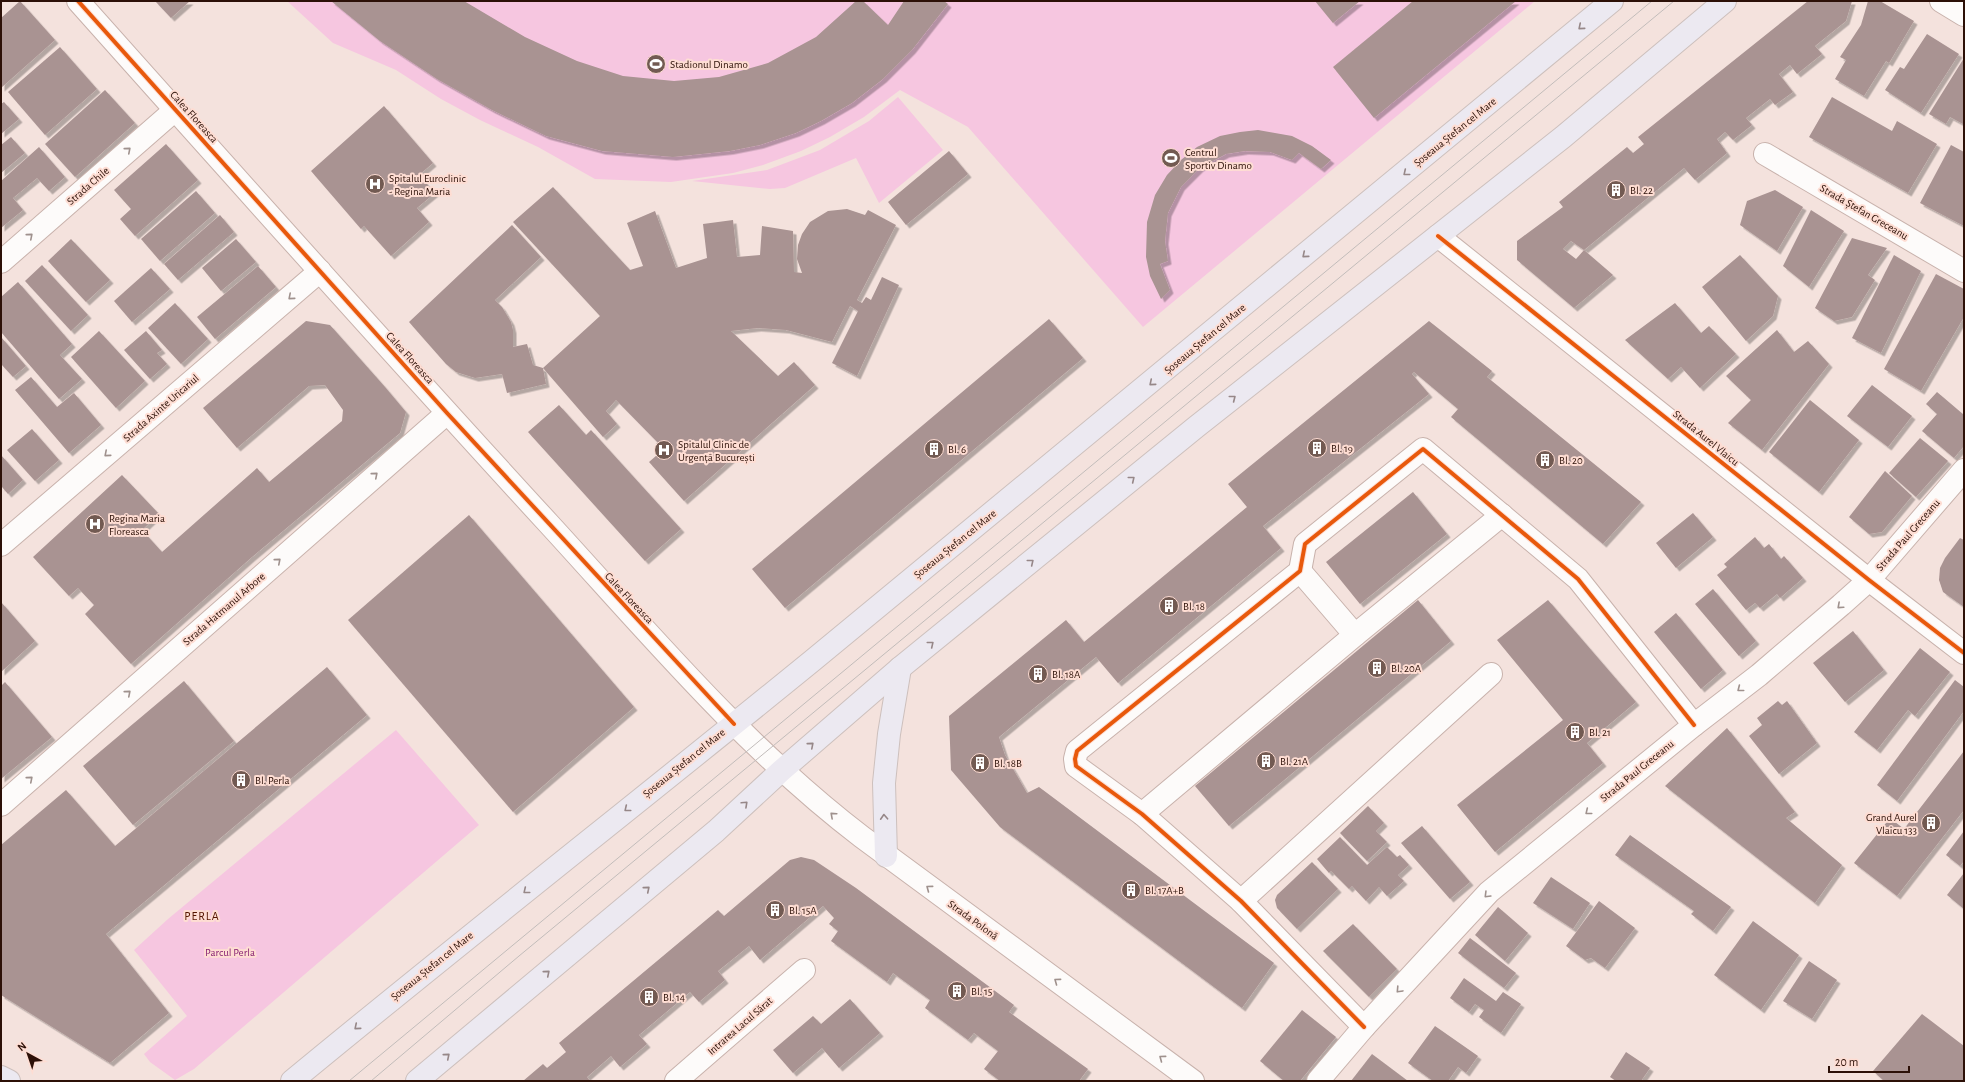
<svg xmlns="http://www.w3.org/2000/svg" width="1965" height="1082" font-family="'Alegreya Sans',sans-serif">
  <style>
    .green { fill: #f6c6e0 }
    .building { fill: #a99392; filter: url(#shadow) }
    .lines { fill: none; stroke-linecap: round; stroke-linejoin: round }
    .minor-casing { stroke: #c8b2ac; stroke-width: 24 }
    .major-casing { stroke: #cdc0bd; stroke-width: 24 }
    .minor { stroke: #fdfbfa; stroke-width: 22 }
    .major { stroke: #ece9f1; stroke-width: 22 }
    .tram { stroke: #c2bcba; stroke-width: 1 }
    .cycleway-casing { stroke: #feddd3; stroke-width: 6 }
    .cycleway { stroke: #e8590c; stroke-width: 4 }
    .oneway { stroke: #968788 }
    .oneway2 { stroke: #9f918d }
    .labels { text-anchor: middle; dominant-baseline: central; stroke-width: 4; stroke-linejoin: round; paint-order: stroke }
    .poi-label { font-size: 11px; fill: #2c1007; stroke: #feddd3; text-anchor: start }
    .street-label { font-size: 11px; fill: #2c1007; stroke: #feddd3 }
    .park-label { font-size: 11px; fill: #8a2574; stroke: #feddd3 }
    .neighbourhood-label { font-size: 12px; letter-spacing: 1px; fill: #551500; stroke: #feddd3 }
  </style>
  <defs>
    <filter id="shadow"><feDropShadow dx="3.5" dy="3.5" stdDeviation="0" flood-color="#0004"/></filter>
  </defs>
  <rect width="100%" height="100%" fill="#f4e2dd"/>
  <g class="green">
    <polygon points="287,1 1535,1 1143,327 968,127 900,90 864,117 830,137 801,151 763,165 733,173 671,182 595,179 538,147 480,120 441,99 396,70 333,43"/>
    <polygon points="898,97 943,150 879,203 856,158 785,188 770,189 692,181 767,170 820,150 869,121"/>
    <polygon points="396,730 479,825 194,1069 175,1080 150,1062 144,1054 187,1016 134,950 168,919"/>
  </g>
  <g class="building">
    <polygon points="20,1 55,40 1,88 1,18"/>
    <polygon points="155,1 190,1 171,18"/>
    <polygon points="331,1 464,1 525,37 577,61 623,76 674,81 719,77 768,63 816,37 856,1 863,1 888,25 904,1 944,1 948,4 912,50 883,79 852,103 821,121 796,133 760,145 730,151 673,157 602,151 546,136 492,110 437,79 380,41"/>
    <polygon points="1315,1 1360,1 1333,23"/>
    <polygon points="1413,1 1516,1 1374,118 1333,67"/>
    <polygon points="1808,1 1852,1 1846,21 1815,46 1822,54 1797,74 1790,65 1779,74 1793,92 1775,105 1770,99 1746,118 1752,125 1733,140 1725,132 1717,139 1727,153 1695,180 1684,168 1584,250 1571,241 1563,249 1576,259 1584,250 1613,275 1574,308 1517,260 1517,241 1563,207 1559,202 1627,147 1633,153 1644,144 1638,137"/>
    <polygon points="1868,1 1880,1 1914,21 1889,63 1886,61 1864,96 1835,79 1846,60 1840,57 1861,25"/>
    <polygon points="1927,34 1959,54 1921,113 1885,90 1900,67 1904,69"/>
    <polygon points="60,47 97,89 45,135 8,92"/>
    <polygon points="1964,58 1964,122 1963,124 1950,117 1946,124 1929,114"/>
    <polygon points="105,90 135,123 75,177 45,144"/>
    <polygon points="1832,97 1892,131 1897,121 1937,144 1908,193 1809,137"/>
    <polygon points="4,102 19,119 1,134 1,104"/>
    <polygon points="384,106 433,163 419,175 435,193 417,208 429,222 391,256 364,226 361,229 311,171"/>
    <polygon points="1258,130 1292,136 1312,146 1331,160 1321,169 1299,153 1292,160 1270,152 1245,151 1226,154 1200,168 1181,187 1168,213 1165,241 1168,261 1160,264 1170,290 1161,299 1150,276 1146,257 1147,222 1155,195 1167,175 1181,160 1197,147 1220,136 1240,132"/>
    <polygon points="11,137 25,153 1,173 1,145"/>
    <polygon points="166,144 198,180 135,236 120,219 131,209 114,190"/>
    <polygon points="1951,145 1964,152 1964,226 1920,203"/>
    <polygon points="39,147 65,177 49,191 37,178 13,198 23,210 1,228 1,181"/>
    <polygon points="949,151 968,174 906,225 888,202"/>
    <polygon points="553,187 630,270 643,266 627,223 655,211 676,268 707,258 703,224 733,220 737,257 760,255 762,226 793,231 794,272 802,273 797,259 798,245 802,234 810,222 828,211 847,209 865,215 868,210 896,225 857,300 862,303 866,297 871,300 882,277 899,285 857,376 832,363 858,311 850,306 832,342 786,330 758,328 731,331 778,376 794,362 815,385 684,501 649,462 664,449 616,400 606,411 617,424 603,437 543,368 546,384 507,393 502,374 475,378 456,372 446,364 409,322 512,225 541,257 495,300 502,307 511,322 513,330 513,347 527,344 533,365 543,368 600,316 513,222"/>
    <polygon points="1775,190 1803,207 1777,251 1740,225 1747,201"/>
    <polygon points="196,191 215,213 160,261 141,239"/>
    <polygon points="1811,210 1844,231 1809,287 1783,266"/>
    <polygon points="220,215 234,232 178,280 164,264"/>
    <polygon points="1852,238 1887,248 1868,275 1875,280 1852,317 1834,321 1815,308"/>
    <polygon points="71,239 110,280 86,302 48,261"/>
    <polygon points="236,239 256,262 221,291 202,268"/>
    <polygon points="1740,255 1778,296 1773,316 1746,341 1702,287"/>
    <polygon points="1894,255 1921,271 1881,353 1852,338"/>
    <polygon points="42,265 88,315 71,331 25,281"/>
    <polygon points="258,266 276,287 215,339 197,317"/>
    <polygon points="151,268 170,289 132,322 114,301"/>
    <polygon points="1936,274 1964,289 1964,317 1921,391 1884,369"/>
    <polygon points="18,282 72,344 60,355 82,379 59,399 1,332 1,297"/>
    <polygon points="175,303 208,339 181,364 148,328"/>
    <polygon points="1675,303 1701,333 1709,326 1736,354 1700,388 1681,367 1668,379 1625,340"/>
    <polygon points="1049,319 1083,358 785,608 752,569"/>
    <polygon points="306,321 330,325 385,387 406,412 400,433 252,557 131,664 85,614 94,605 78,588 69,596 33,557 122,475 159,514 142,530 162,552 257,468 269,482 342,421 343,410 325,385 309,386 237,448 203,408"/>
    <polygon points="1429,321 1492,371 1487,377 1641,502 1603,544 1451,417 1458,409 1414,372 1412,374 1429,394 1263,526 1281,548 1118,683 1096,657 999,737 1005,755 1027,793 1039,787 1274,963 1242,1008 1000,827 951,770 949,716 1066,620 1084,642 1247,507 1228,484"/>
    <polygon points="1777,330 1794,352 1808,341 1829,364 1762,450 1728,423 1751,400 1726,376"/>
    <polygon points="99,331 145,381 116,408 71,357"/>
    <polygon points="146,331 162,350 157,353 167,364 150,379 124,350"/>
    <polygon points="1,337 26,366 13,377 1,364"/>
    <polygon points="31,377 57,407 74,393 101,425 69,453 15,390"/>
    <polygon points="1872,385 1912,416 1888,447 1847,416"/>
    <polygon points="1937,392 1964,415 1964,446 1954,458 1922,431 1937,414 1926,404"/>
    <polygon points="1810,400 1859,440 1819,492 1769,452"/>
    <polygon points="559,405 586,435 591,430 681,529 645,561 528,432"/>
    <polygon points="32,429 59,460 35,481 7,450"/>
    <polygon points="1920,438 1948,461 1916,497 1889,473"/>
    <polygon points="1,455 23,480 8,494 2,487 1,488"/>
    <polygon points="1885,471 1912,496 1882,532 1869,534 1849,517"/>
    <polygon points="1413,492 1447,534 1360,604 1326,562"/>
    <polygon points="1693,513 1713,537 1676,568 1656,543"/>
    <polygon points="469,515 634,707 513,812 348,620"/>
    <polygon points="1755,537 1764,548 1769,544 1781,559 1784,556 1803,578 1780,598 1777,594 1760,608 1755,603 1746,610 1717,575 1727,567 1724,564"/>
    <polygon points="1960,538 1964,540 1964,607 1943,592 1939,580 1940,568 1945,558"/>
    <polygon points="1713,589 1756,641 1739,656 1695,604"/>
    <polygon points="1418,600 1451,641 1229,826 1195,786"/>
    <polygon points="1548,600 1636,702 1587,743 1603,763 1495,852 1457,805 1563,720 1497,640"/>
    <polygon points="1,602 35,641 1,672"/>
    <polygon points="1676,613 1723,670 1701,689 1654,632"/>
    <polygon points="1853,631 1884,670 1845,702 1813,663"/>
    <polygon points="1920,648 1950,672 1915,716 1908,710 1877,750 1854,732"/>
    <polygon points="327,667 367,715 106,934 169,1013 110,1063 1,995 1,845 66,790 115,846"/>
    <polygon points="1955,680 1964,687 1964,711 1897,801 1877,785"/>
    <polygon points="184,681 234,741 133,825 83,766"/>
    <polygon points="5,682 52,737 1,779 1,686"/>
    <polygon points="1778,701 1782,705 1787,701 1817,743 1779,774 1749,736 1762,725 1757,718"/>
    <polygon points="1727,728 1795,812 1786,818 1842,865 1815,903 1665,786"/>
    <polygon points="1964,751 1964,810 1897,896 1854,863 1890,818 1904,829"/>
    <polygon points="1368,806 1384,823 1376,831 1387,842 1367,861 1340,833"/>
    <polygon points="1422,826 1470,882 1450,899 1401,843"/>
    <polygon points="1964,831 1964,861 1960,866 1946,855"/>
    <polygon points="1630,835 1731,907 1713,931 1691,914 1694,911 1615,855"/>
    <polygon points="1340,837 1367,865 1387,847 1397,857 1400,855 1409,865 1398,875 1404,881 1387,896 1379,887 1366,901 1352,886 1349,889 1331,871 1329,873 1317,859"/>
    <polygon points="801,857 814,860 856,888 1014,1005 1009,1012 1088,1069 1079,1081 1000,1081 984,1069 998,1051 974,1033 968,1040 925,1008 930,1000 893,973 887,982 831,941 838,931 829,924 834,918 823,906 760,960 749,946 718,971 725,980 699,1002 690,992 639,1035 647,1044 620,1067 611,1056 587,1077 590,1081 523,1081 543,1064 547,1068 566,1052 559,1043 718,910 724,916 790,860"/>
    <polygon points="1312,862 1338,889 1297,929 1277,908 1275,900 1277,895"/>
    <polygon points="1964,873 1964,909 1947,895"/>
    <polygon points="1551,877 1590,903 1573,929 1533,903"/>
    <polygon points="1599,901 1635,928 1605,968 1591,958 1585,960 1566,946"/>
    <polygon points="1498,907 1528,933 1505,961 1475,935"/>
    <polygon points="1753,921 1799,955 1761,1010 1714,975"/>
    <polygon points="1353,924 1397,969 1369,997 1323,951"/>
    <polygon points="1470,938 1516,973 1504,988 1458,953"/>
    <polygon points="1809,961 1837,980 1812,1019 1783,1001"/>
    <polygon points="1464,978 1496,1001 1503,992 1521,1004 1501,1033 1479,1017 1484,1010 1475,1004 1469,1012 1450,998"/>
    <polygon points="850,999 880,1033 839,1068 822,1048 793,1073 773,1050 813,1016 821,1024"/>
    <polygon points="1302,1010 1336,1037 1300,1081 1284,1081 1260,1061"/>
    <polygon points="1922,1014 1964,1046 1964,1081 1884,1081 1873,1071"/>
    <polygon points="1435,1026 1478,1056 1466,1073 1458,1067 1448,1081 1433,1081 1408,1063"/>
    <polygon points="1626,1052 1650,1068 1641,1081 1616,1081 1610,1077"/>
    <polygon points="1372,1054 1408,1081 1351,1081"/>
  </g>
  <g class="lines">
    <g class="minor-casing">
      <g id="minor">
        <path d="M78,1C234,176 390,351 549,524C648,632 744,747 862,837L1193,1081"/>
        <polyline points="1941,1 1964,15"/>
        <polyline points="1765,154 1964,271"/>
        <polyline points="1438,236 1869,580 1964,653"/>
        <polyline points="1,262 175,110"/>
        <polyline points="1,545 320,271"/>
        <polyline points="1300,571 1355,635"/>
        <polyline points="1,805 447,413"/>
        <polyline points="1142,814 1355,635 1502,515"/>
        <polyline points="1241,901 1491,674"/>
        <polyline points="1364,1027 1241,901 1142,814 1076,766 1075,759 1077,751 1300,571 1305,544 1423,449 1578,579 1694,725"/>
        <polyline points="676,1081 804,970"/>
        <polyline points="1318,1081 1364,1027 1489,892 1694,725 1759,675 1841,605 1869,580 1964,470"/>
      </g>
    </g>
    <g class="major-casing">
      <g id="major">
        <polyline points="886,856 884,783 889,734 900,668"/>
        <polyline points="1,1077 9,1081"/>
        <path d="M292,1081C464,939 639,802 812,661C1080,443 1346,222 1612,1"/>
        <polyline points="417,1081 716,831 782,770 900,668 1196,427 1563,137 1725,1"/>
      </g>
    </g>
    <use href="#minor" class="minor"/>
    <use href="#major" class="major"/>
    <g class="tram">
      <polyline points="349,1081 1652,1"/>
      <polyline points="371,1081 519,956 1674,1"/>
    </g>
    <g class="cycleway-casing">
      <g id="cycleway">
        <polyline points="78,1 447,413 734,724"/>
        <polyline points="1438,236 1869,580 1964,653"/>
        <polyline points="1364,1027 1241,901 1142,814 1076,766 1075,759 1077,751 1300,571 1305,544 1423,449 1578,579 1694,725"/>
      </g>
    </g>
    <use href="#cycleway" class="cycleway"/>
  </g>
  <defs><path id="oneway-chevron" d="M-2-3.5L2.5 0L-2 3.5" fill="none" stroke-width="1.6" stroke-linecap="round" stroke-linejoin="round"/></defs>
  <g class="oneway">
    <use href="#oneway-chevron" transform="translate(1581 27) rotate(140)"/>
    <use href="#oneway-chevron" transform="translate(1406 173) rotate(141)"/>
    <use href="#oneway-chevron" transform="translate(1305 255) rotate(140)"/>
    <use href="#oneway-chevron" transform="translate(1152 383) rotate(140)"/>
    <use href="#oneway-chevron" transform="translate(1233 398) rotate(-38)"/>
    <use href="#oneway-chevron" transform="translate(1132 479) rotate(-39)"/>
    <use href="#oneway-chevron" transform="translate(1031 562) rotate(-39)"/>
    <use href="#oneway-chevron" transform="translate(931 644) rotate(-39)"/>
    <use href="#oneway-chevron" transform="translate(811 745) rotate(-41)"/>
    <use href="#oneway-chevron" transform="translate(745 804) rotate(-43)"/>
    <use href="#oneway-chevron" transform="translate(627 809) rotate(141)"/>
    <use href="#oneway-chevron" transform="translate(884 817) rotate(-93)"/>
    <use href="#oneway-chevron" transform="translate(647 889) rotate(-40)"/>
    <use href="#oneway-chevron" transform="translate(526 891) rotate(141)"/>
    <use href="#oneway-chevron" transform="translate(547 973) rotate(-40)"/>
    <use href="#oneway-chevron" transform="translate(357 1027) rotate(140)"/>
    <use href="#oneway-chevron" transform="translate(447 1056) rotate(-40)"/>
  </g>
  <g class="oneway2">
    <use href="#oneway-chevron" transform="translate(128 150) rotate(-41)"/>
    <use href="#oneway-chevron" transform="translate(30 236) rotate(-41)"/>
    <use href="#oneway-chevron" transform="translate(291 297) rotate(139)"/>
    <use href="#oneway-chevron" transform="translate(107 454) rotate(139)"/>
    <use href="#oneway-chevron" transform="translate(375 475) rotate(-41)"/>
    <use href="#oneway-chevron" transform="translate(278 561) rotate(-41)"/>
    <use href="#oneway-chevron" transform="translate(1840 606) rotate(138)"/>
    <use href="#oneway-chevron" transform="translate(1740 689) rotate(142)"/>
    <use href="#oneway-chevron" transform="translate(128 693) rotate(-41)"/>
    <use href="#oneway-chevron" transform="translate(30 779) rotate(-41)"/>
    <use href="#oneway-chevron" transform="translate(1588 812) rotate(141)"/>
    <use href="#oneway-chevron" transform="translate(833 815) rotate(-138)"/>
    <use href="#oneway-chevron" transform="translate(929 888) rotate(-143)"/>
    <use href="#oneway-chevron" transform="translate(1487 895) rotate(135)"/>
    <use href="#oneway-chevron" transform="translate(1057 981) rotate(-144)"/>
    <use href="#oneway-chevron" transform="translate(1399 990) rotate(133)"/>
    <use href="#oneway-chevron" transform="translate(1162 1058) rotate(-143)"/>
  </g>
  <defs>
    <g id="stadium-disc" transform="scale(1)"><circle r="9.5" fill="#725a52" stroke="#feddd3"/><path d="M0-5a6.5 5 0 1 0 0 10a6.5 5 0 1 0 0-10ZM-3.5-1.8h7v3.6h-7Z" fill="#fff"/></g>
    <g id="hospital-disc" transform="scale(1)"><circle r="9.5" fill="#725a52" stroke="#feddd3"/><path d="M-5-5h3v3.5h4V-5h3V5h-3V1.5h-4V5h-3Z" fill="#fff"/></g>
    <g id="building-disc" transform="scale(1)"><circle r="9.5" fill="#725a52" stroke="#feddd3"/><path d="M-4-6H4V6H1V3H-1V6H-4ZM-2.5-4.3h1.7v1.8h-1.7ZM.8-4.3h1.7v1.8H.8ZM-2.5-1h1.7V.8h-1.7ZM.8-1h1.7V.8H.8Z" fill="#fff"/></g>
  </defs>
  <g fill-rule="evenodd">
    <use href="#stadium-disc" x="656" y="64"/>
    <use href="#stadium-disc" x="1171" y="158"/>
    <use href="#hospital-disc" x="375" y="184"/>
    <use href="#building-disc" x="1616" y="190"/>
    <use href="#building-disc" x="1317" y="448"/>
    <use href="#building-disc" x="934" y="449"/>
    <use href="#hospital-disc" x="664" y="450"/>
    <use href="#building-disc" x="1545" y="460"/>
    <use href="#hospital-disc" x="95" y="524"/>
    <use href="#building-disc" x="1169" y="606"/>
    <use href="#building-disc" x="1377" y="668"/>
    <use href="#building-disc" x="1038" y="674"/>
    <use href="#building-disc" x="1575" y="732"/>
    <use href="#building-disc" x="1266" y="761"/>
    <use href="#building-disc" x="980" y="763"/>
    <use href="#building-disc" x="241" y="780"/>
    <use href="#building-disc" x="1931" y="823"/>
    <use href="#building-disc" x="1131" y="890"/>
    <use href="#building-disc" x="775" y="910"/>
    <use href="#building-disc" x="957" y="991"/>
    <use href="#building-disc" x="649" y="997"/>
  </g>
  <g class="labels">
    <g class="poi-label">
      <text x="670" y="64">Stadionul Dinamo</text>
      <text x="1185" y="152">Centrul<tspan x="1185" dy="13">Sportiv Dinamo</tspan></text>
      <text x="389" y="178">Spitalul Euroclinic<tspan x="389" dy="13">- Regina Maria</tspan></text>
      <text x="1630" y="190">Bl. 22</text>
      <text x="678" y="444">Spitalul Clinic de<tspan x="678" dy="13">Urgență București</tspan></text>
      <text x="1331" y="448">Bl. 19</text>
      <text x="948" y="449">Bl. 6</text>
      <text x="1559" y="460">Bl. 20</text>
      <text x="109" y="518">Regina Maria<tspan x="109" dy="13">Floreasca</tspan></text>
      <text x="1183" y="606">Bl. 18</text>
      <text x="1391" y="668">Bl. 20A</text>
      <text x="1052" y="674">Bl. 18A</text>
      <text x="1589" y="732">Bl. 21</text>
      <text x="1280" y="761">Bl. 21A</text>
      <text x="994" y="763">Bl. 18B</text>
      <text x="255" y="780">Bl. Perla</text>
      <text x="1917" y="817" text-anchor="end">Grand Aurel<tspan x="1917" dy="13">Vlaicu 133</tspan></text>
      <text x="1145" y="890">Bl. 17A+B</text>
      <text x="789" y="910">Bl. 15A</text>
      <text x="971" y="991">Bl. 15</text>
      <text x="663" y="997">Bl. 14</text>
    </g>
    <g class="street-label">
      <text transform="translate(194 117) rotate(48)">Calea Floreasca</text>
      <text transform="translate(1455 132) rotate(-39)">Șoseaua Ștefan cel Mare</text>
      <text transform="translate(88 186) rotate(-41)">Strada Chile</text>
      <text transform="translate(1864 212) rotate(30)">Strada Ștefan Greceanu</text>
      <text transform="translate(1205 339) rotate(-40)">Șoseaua Ștefan cel Mare</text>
      <text transform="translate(410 358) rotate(48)">Calea Floreasca</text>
      <text transform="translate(161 408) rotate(-41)">Strada Axinte Uricariul</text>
      <text transform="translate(1706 438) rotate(39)">Strada Aurel Vlaicu</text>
      <text transform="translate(1908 535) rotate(-49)">Strada Paul Greceanu</text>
      <text transform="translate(955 544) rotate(-39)">Șoseaua Ștefan cel Mare</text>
      <text transform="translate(629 598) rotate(47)">Calea Floreasca</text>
      <text transform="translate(224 609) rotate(-41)">Strada Hatmanul Arbore</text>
      <text transform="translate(684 763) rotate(-39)">Șoseaua Ștefan cel Mare</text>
      <text transform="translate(1637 771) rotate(-39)">Strada Paul Greceanu</text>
      <text transform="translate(973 920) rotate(36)">Strada Polonă</text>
      <text transform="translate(432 966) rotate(-39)">Șoseaua Ștefan cel Mare</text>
      <text transform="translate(740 1026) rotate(-41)">Intrarea Lacul Sărat</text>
    </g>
    <g class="park-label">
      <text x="230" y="952">Parcul Perla</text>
    </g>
    <g class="neighbourhood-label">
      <text x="202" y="916">PERLA</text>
    </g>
  </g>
  <rect width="1965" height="1082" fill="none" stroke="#2c1007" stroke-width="4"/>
  <g transform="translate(28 1054) rotate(320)" stroke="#feddd3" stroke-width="3" paint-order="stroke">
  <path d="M0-3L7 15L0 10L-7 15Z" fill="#2c1007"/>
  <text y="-6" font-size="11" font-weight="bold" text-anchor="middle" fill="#2c1007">N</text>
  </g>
  <path d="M1829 1066v6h80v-6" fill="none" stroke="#2c1007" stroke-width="2"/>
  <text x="1835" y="1066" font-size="12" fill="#2c1007" stroke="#feddd3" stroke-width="3" paint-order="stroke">20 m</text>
</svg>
